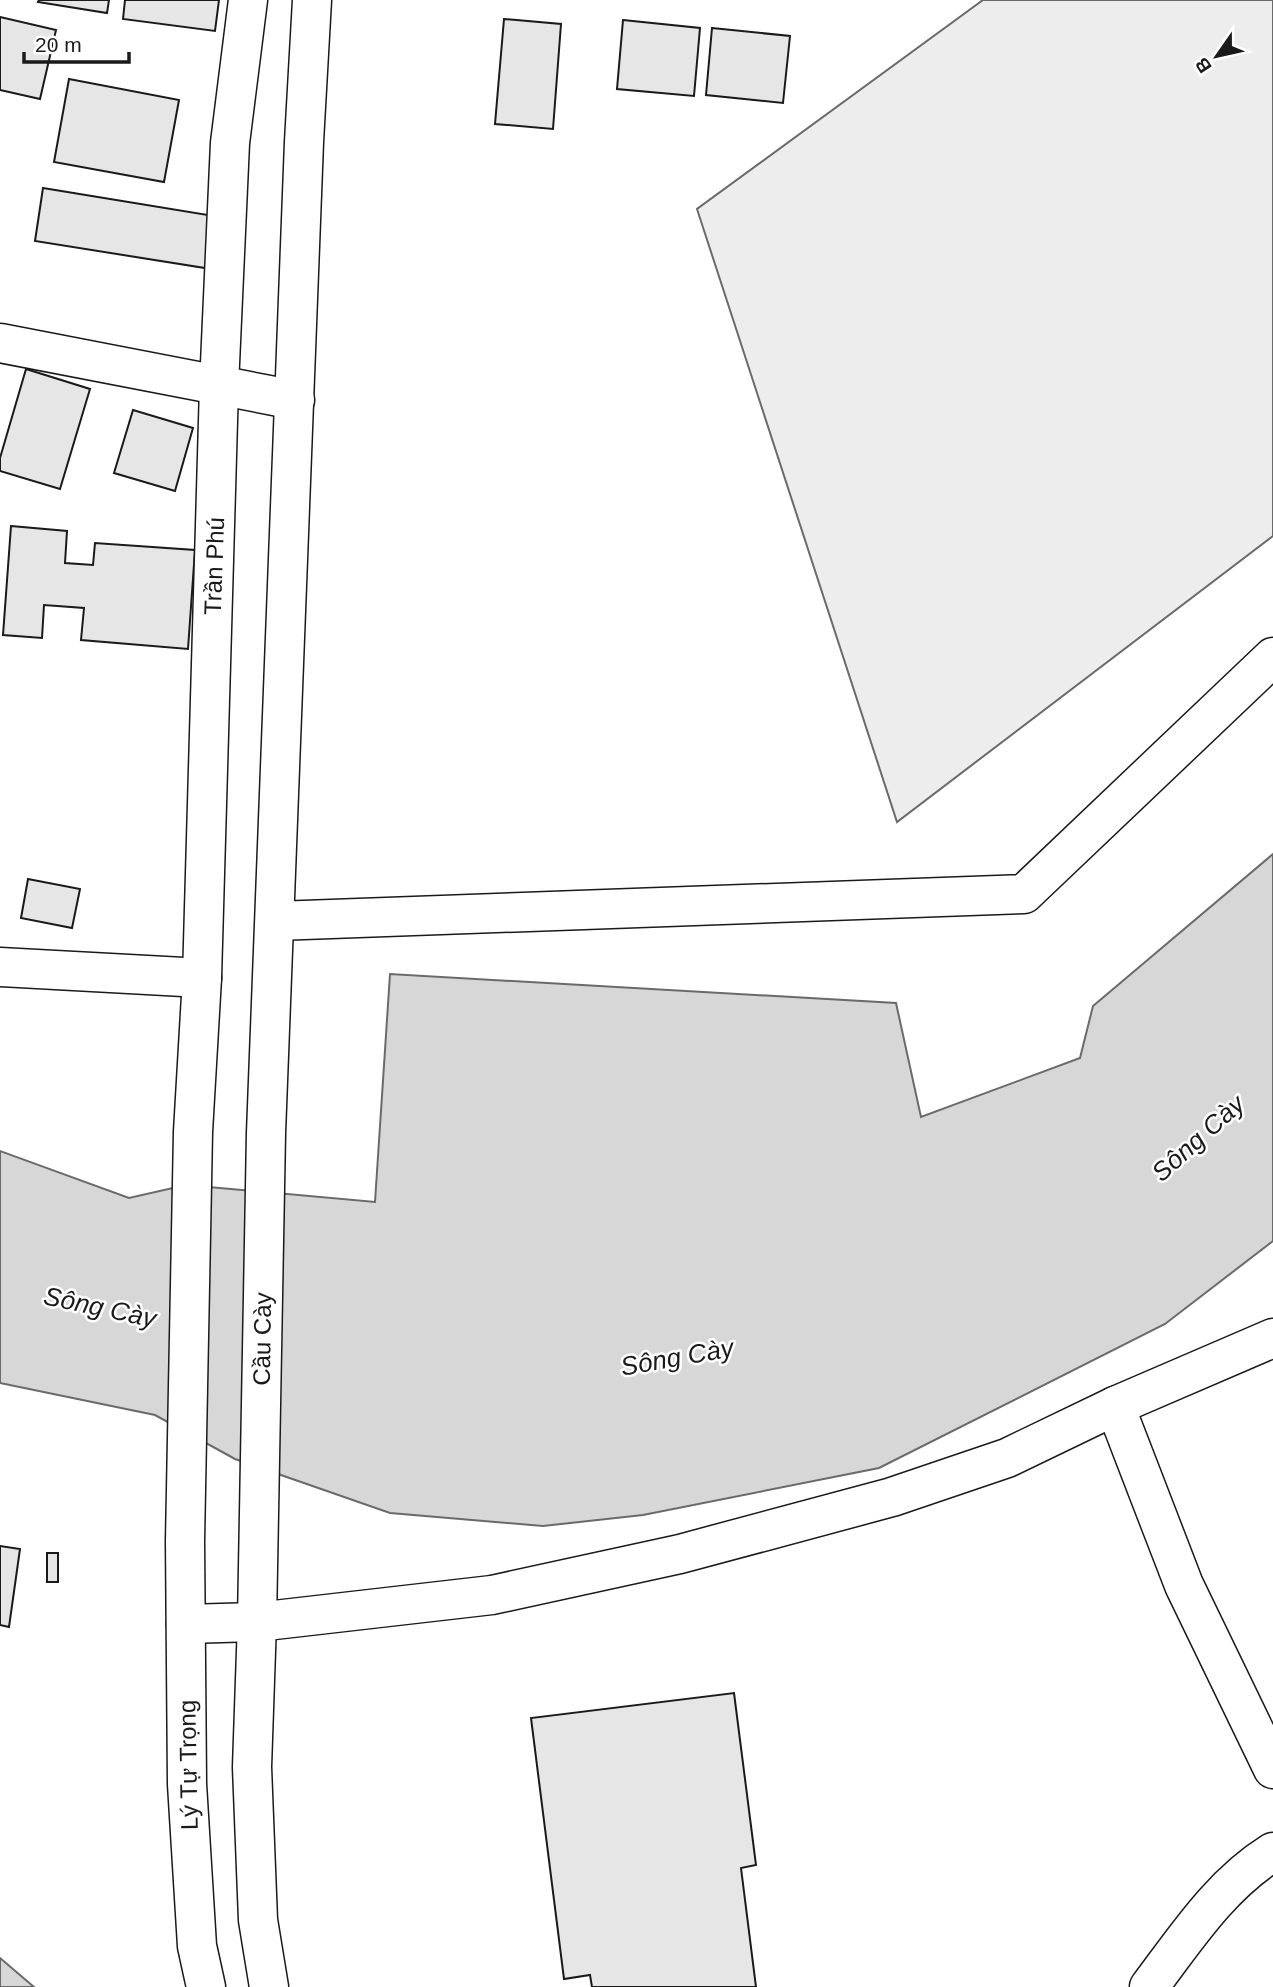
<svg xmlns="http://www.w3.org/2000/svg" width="1273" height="1987" font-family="Helvetica,sans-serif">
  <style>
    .built { fill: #ededed; stroke: #6a6a6a; stroke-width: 2 }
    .water { fill: #d7d7d7; stroke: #6a6a6a; stroke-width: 2 }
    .building { fill: #e6e6e6; stroke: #1a1a1a; stroke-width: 2 }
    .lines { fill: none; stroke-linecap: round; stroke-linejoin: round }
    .minor-casing { stroke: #1a1a1a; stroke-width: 41 }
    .major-casing { stroke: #1a1a1a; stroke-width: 41 }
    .minor { stroke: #fff; stroke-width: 38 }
    .major { stroke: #fff; stroke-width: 38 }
    .labels { text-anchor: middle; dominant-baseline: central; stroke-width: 5; stroke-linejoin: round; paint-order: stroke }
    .street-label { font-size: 24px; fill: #1a1a1a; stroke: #fff }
    .water-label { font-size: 26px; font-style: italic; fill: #1a1a1a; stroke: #fff }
  </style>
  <rect width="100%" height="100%" fill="#fff"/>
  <polygon class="built" points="983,0 1273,0 1273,536 897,822 697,209"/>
  <g class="water">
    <polygon points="1273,854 1273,1241 1165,1324 879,1468 643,1515 543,1526 390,1513 235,1459 155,1415 0,1383 0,1151 129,1198 186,1185 375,1202 390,974 896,1003 921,1117 1080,1058 1093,1006"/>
    <polygon points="0,1958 34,1987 0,1987"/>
  </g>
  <g class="building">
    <polygon points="39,0 109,0 107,13 38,2"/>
    <polygon points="125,0 219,0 215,31 123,19"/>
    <polygon points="0,17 56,30 40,99 0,90"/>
    <polygon points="504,19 561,24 553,129 495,124"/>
    <polygon points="623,20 700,28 694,96 617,89"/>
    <polygon points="712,28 790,36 783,103 706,95"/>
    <polygon points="69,79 179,100 164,182 54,162"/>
    <polygon points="43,188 214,216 205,268 35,241"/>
    <polygon points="26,369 90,389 60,489 0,471 0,458"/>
    <polygon points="133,410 193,428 175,491 114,473"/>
    <polygon points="11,526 67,531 65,563 93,565 95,543 195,550 188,649 81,640 84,608 44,605 42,638 3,635"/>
    <polygon points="28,879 80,889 72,928 21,918"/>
    <polygon points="0,1546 20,1549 9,1627 0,1625"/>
    <rect x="47" y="1553" width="11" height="29"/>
    <polygon points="734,1693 756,1865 741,1868 756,1987 592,1987 590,1975 564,1979 531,1718"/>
  </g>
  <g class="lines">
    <g class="minor-casing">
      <g id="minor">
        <polyline points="0,343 295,400"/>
        <polyline points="276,921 1024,894 1273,657"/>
        <polyline points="0,967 202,978"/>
        <polyline points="1115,1406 1184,1585 1273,1769"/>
        <polyline points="186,1624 257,1622 492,1595 680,1554 892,1497 1007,1458 1115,1406 1273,1338"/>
        <path d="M1149,1987C1186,1938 1220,1885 1273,1852"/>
      </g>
    </g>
    <g class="major-casing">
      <g id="major">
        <polyline points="206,1987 197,1946 187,1784 185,1541 193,1132 202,978 219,386 230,143 248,0"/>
        <polyline points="269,1987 258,1920 252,1767 257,1622 266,1133 304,142 312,0"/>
      </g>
    </g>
    <use href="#minor" class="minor"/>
    <use href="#major" class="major"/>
  </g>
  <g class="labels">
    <g class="street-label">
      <text transform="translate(214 566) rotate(-88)">Trần Phú</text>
      <text transform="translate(262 1339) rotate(-89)">Cầu Cày</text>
      <text transform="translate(188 1765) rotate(-91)">Lý Tự Trọng</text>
    </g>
    <g class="water-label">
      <text transform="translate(1198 1138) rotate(-42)">Sông Cày</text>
      <text transform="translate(100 1307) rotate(12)">Sông Cày</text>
      <text transform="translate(677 1357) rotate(-10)">Sông Cày</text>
    </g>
  </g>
  <g transform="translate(1217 56) rotate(236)" stroke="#ffffff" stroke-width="5" paint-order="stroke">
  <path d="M0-5L12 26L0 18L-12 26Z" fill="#1a1a1a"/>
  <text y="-10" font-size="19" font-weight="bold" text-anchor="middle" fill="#1a1a1a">B</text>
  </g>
  <path d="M24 52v10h105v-10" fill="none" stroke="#1a1a1a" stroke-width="3.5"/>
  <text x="35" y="52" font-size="21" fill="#1a1a1a" stroke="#ffffff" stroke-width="5" paint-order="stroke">20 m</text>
</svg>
